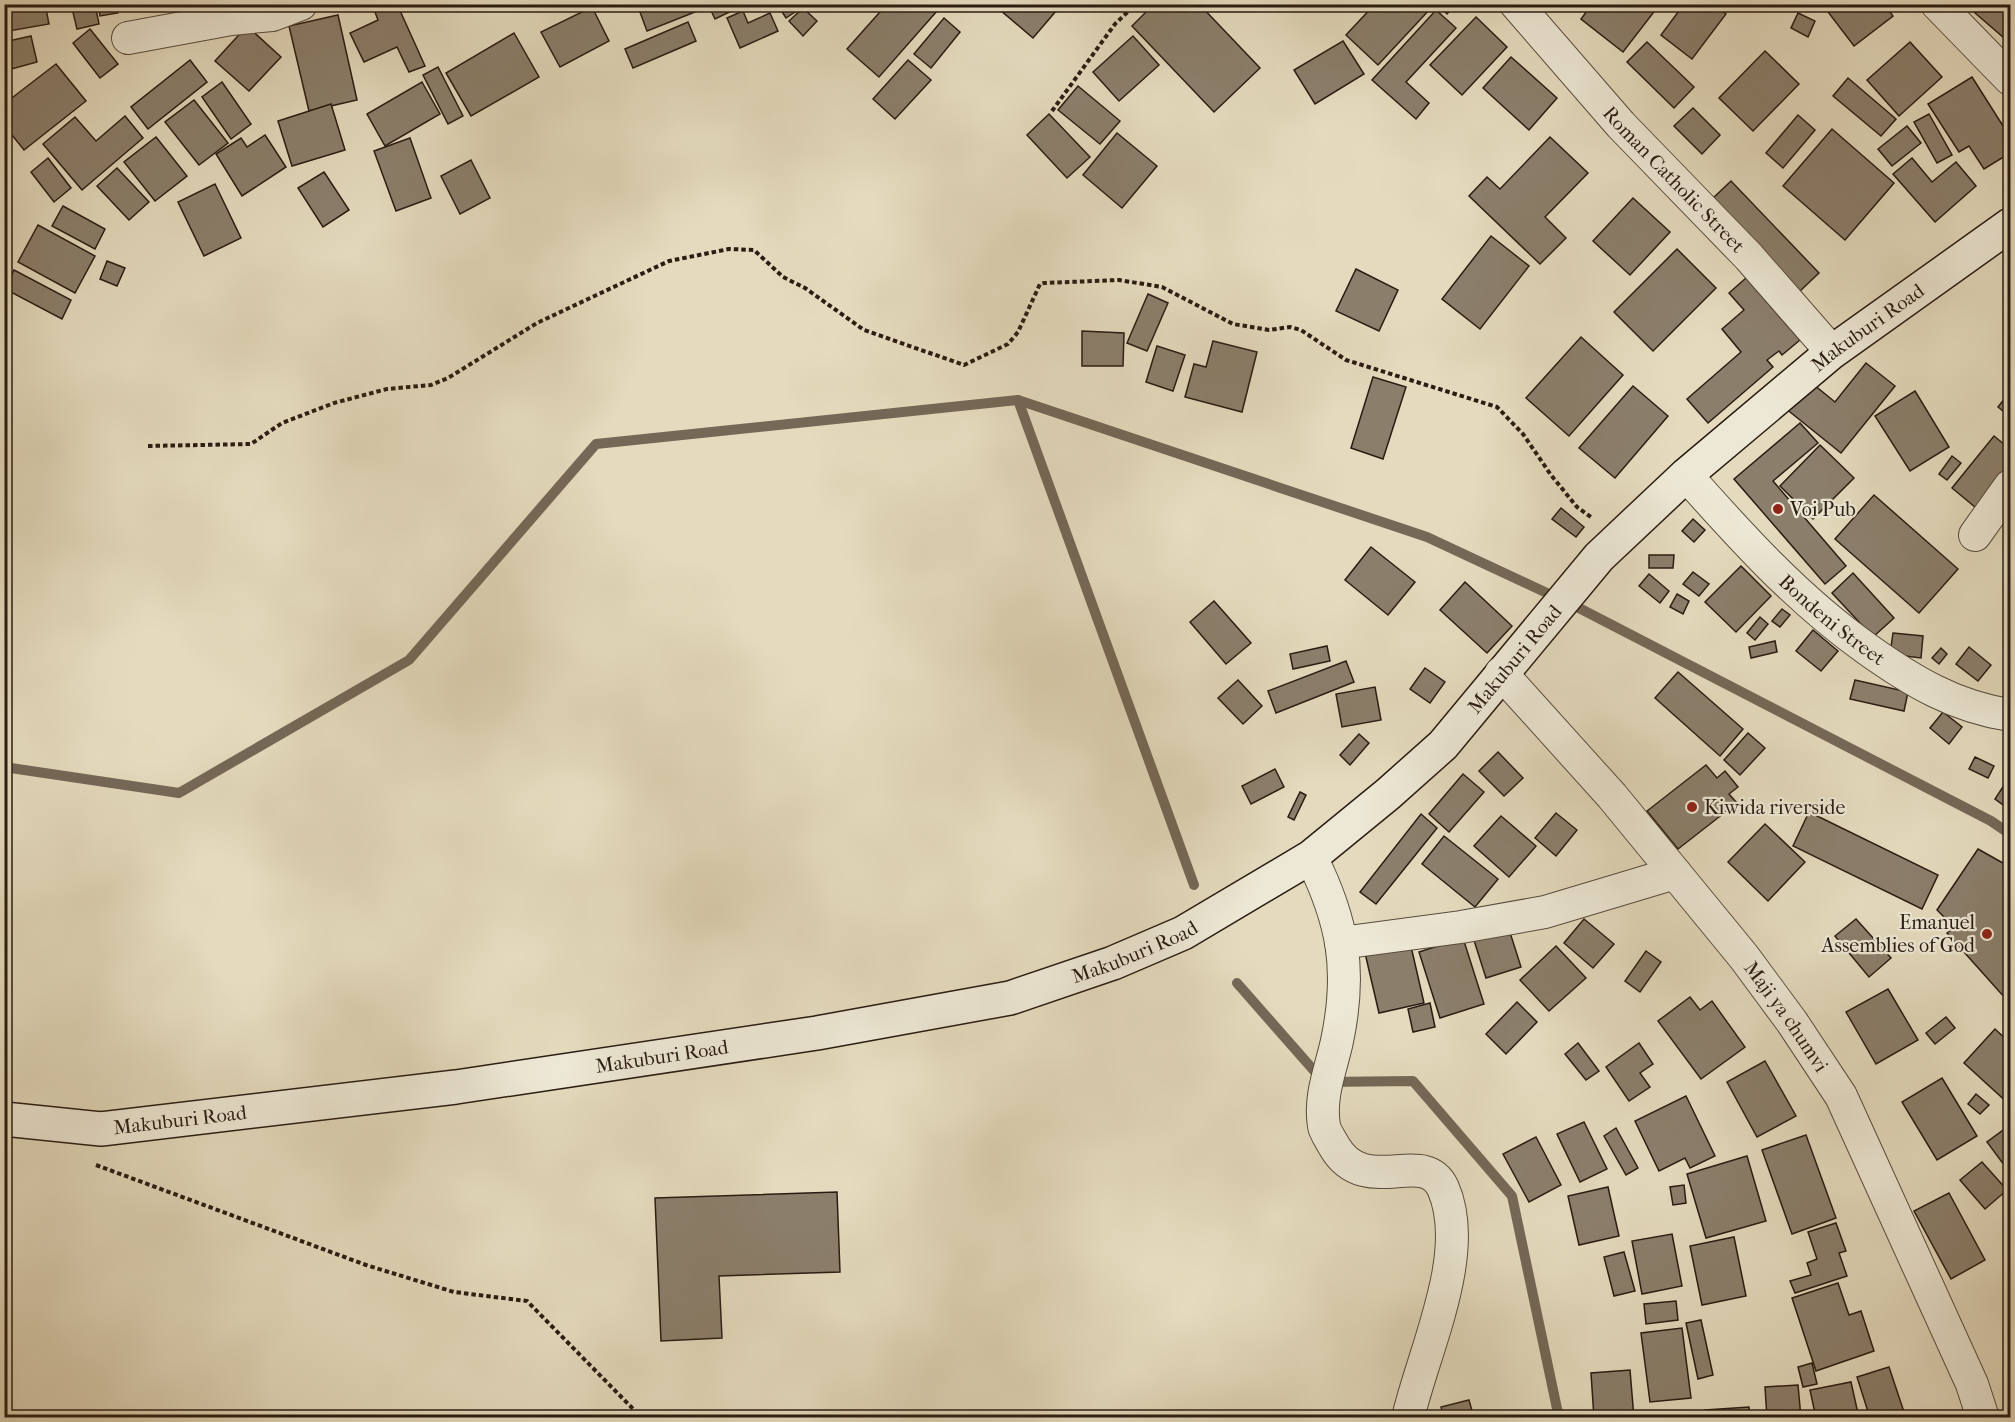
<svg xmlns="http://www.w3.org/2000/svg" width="2015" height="1422" font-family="'IM FELL French Canon',serif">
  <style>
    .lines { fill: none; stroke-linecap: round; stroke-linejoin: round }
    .stream { stroke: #746857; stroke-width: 10 }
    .building { fill: #8b7f6c; stroke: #2a1c13; stroke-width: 1.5 }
    .street-casing { stroke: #584c3e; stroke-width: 34 }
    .secondary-casing { stroke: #2a1c13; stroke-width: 36 }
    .path { stroke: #2a1c13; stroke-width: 4; stroke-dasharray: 4.5 3; stroke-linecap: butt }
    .street { stroke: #ede8d5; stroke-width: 32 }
    .secondary { stroke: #ede8d5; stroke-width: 33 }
    .poi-dot { fill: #8f2418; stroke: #ede8d5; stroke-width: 2 }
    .labels { text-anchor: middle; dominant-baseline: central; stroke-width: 4.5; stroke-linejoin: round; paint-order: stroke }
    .street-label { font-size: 20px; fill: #2a1c13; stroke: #ede8d5 }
    .poi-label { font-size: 20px; fill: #2a1c13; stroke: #ede8d5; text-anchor: start }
  </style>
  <rect width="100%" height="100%" fill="#e4dbbe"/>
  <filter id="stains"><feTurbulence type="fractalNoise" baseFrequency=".00333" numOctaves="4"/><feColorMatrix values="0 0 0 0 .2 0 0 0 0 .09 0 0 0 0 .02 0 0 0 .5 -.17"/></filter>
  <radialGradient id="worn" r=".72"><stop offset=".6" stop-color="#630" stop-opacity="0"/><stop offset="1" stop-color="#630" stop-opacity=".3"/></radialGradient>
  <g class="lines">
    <g class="stream">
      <polyline points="1018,400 1194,885"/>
      <polyline points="4,767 179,793 409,660 596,444 1018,400 1427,537 1579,608 1991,821 2010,834"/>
      <polyline points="1237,983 1324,1082 1413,1081 1512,1196 1559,1418"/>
    </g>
  </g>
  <g class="building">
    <polygon points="45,4 49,24 9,31 5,12"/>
    <polygon points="71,4 95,4 99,24 77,29"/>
    <polygon points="98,4 117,4 118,13 100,16"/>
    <polygon points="372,4 397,4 425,66 409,72 397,47 364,62 350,33 378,20"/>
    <polygon points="637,4 698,4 700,10 647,31"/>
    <polygon points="708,4 746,4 715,19"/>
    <polygon points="777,4 807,4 786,18"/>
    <polygon points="887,4 930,4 937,11 879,77 847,49"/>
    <polygon points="993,4 1049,4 1056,11 1033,38"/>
    <polygon points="1154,4 1199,4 1260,68 1214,112 1132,26"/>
    <polygon points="1375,4 1425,4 1430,9 1378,65 1346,35"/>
    <polygon points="1437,4 1456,4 1447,14"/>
    <polygon points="1592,4 1660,4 1623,52 1581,19"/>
    <polygon points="1684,4 1713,4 1726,14 1692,59 1661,35"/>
    <polygon points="1822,4 1884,4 1893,16 1854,46"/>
    <polygon points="1982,4 2010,4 2010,43 1975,13"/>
    <polygon points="592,7 609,41 560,67 541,32"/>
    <polygon points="803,8 817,21 803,36 789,21"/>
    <polygon points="1436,10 1456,28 1406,82 1429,103 1416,119 1372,80"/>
    <polygon points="743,11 748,23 770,13 778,31 740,48 727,18"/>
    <polygon points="1798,13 1815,21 1808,37 1791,28"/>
    <polygon points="338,15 357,100 309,111 289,26"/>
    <polygon points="1476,17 1507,47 1462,95 1430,65"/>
    <polygon points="944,18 960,32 931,68 914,54"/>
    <polygon points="688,22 696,41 633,68 625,49"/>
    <polygon points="247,26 281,57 249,91 215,61"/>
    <polygon points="90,29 118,64 100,78 73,43"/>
    <polygon points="514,33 539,77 471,116 446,73"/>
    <polygon points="31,36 37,62 4,71 4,42"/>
    <polygon points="1133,36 1159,65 1119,101 1093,72"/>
    <polygon points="1343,41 1364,74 1315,104 1294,70"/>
    <polygon points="1647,42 1694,87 1674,108 1627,62"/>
    <polygon points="1910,42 1942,77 1899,116 1867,80"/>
    <polygon points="1765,51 1799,84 1753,131 1719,98"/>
    <polygon points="1511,57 1557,98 1529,130 1483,88"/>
    <polygon points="190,60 207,82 148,129 131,107"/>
    <polygon points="908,60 931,80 895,119 873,99"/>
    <polygon points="56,64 86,101 24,150 4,125 4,104"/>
    <polygon points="438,67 463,116 448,124 423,75"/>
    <polygon points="1972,77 2010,137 2010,153 1984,169 1969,146 1959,152 1928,104"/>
    <polygon points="1848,78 1896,119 1881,136 1833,96"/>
    <polygon points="222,82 251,124 231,139 202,97"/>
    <polygon points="422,82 440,114 385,146 367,114"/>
    <polygon points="1078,86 1120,121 1100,144 1058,110"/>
    <polygon points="194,100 228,143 199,165 165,122"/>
    <polygon points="331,104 345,150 292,166 278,121"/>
    <polygon points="1693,108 1720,135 1702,154 1674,126"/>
    <polygon points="1049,114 1090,157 1067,178 1027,135"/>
    <polygon points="1929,114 1952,155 1937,163 1914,122"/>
    <polygon points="1798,115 1815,130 1783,168 1766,153"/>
    <polygon points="125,116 143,138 82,190 43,144 75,117 96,141"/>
    <polygon points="1907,126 1921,143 1892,166 1878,149"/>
    <polygon points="1832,129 1894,183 1845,240 1783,186"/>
    <polygon points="1117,133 1157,166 1122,208 1083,175"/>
    <polygon points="265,135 286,167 242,196 216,154 241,138 247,147"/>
    <polygon points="156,137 187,176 155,201 124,162"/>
    <polygon points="1550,137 1588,173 1545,217 1566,238 1540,264 1469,196 1487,177 1500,189"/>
    <polygon points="410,138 431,198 396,211 374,151"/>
    <polygon points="48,158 71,188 54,202 31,172"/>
    <polygon points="1912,158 1932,182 1956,162 1976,186 1935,222 1893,174"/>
    <polygon points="471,160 490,198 460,214 441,176"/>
    <polygon points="117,168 149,202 129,220 97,186"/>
    <polygon points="324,172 349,210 323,227 298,188"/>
    <polygon points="1731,181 1819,273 1799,292 1711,200"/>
    <polygon points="215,184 241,238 204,256 178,202"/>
    <polygon points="1633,198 1670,232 1630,275 1593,241"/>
    <polygon points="63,206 105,229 95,249 52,226"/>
    <polygon points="38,225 95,256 75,293 18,262"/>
    <polygon points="1491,236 1529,266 1480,329 1442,299"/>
    <polygon points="1677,249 1716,288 1653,351 1614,312"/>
    <polygon points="107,261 125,268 117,286 100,279"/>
    <polygon points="1356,269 1398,290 1379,331 1336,311"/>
    <polygon points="14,270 71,300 62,319 5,289"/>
    <polygon points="1746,278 1800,340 1782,355 1779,351 1767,360 1773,367 1708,423 1687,399 1741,352 1722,329 1744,310 1729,293"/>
    <polygon points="1148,294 1168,303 1147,351 1127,343"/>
    <polygon points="1082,331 1124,333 1123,366 1082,366"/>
    <polygon points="1581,337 1623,375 1569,436 1526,398"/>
    <polygon points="1213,341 1257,352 1242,412 1185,397 1194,364 1206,367"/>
    <polygon points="1157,346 1185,355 1173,391 1146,382"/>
    <polygon points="1866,363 1895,386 1841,453 1785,408 1808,380 1835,402"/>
    <polygon points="1373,377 1406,387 1383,459 1351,448"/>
    <polygon points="1633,386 1668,416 1615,478 1579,448"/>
    <polygon points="1915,391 1949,447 1910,471 1875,416"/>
    <polygon points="2010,392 2010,417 1998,407"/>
    <polygon points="1800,423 1818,443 1773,481 1846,566 1825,584 1734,479"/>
    <polygon points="1994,436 2010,449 2010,475 1981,512 1952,488"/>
    <polygon points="1820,445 1854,478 1813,519 1780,486"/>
    <polygon points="1952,456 1961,463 1947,480 1939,474"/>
    <polygon points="1874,495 1958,569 1919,613 1835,539"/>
    <polygon points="1561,508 1584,527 1576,537 1552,519"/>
    <polygon points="1693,519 1705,530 1694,542 1682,531"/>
    <polygon points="1371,547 1415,582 1388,615 1345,580"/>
    <polygon points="1649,555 1674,555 1673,568 1649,568"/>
    <polygon points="1741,566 1771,596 1736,632 1705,602"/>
    <polygon points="1693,572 1709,584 1699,596 1683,584"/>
    <polygon points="1853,573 1894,618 1873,637 1832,593"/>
    <polygon points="1649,574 1669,591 1660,603 1639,586"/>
    <polygon points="1465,582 1512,626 1487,653 1440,610"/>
    <polygon points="1677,594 1689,601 1683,614 1670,607"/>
    <polygon points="1214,601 1251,643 1226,664 1190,622"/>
    <polygon points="1782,609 1790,615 1780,627 1772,621"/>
    <polygon points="1760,617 1768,624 1755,640 1747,633"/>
    <polygon points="1813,630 1838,651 1821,671 1796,651"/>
    <polygon points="1893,633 1923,636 1921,658 1890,654"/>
    <polygon points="1775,641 1777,652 1751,658 1749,647"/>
    <polygon points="1327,646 1330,661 1293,669 1290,654"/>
    <polygon points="1969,647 1991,665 1978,681 1956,664"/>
    <polygon points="1941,648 1947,654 1939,664 1932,658"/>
    <polygon points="1346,661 1354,682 1276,713 1268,691"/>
    <polygon points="1425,668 1445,682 1430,703 1410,689"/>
    <polygon points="1678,672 1743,729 1720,756 1655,698"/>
    <polygon points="1238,680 1262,706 1243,724 1218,698"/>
    <polygon points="1855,680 1908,692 1904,711 1850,699"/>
    <polygon points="1375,687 1381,720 1342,727 1336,694"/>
    <polygon points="1943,712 1962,727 1949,744 1930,728"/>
    <polygon points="1748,733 1765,748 1740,775 1724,760"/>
    <polygon points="1359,734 1369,743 1350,765 1340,755"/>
    <polygon points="1498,752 1523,778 1504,796 1479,771"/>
    <polygon points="1975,757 1994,766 1988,778 1969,769"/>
    <polygon points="1706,765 1717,778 1725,771 1738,787 1729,794 1737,803 1678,849 1647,811"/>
    <polygon points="1275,769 1284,787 1251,804 1242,786"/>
    <polygon points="1463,774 1484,792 1449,832 1429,814"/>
    <polygon points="2010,776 2010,810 1995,799"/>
    <polygon points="1300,792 1306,795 1294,820 1288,817"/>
    <polygon points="1809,812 1938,875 1922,909 1793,846"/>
    <polygon points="1556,813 1577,830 1556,856 1535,838"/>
    <polygon points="1421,814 1437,828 1376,904 1360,892"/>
    <polygon points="1501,816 1536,846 1509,877 1474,846"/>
    <polygon points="1765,824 1805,862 1768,901 1728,862"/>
    <polygon points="1444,836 1498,879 1475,907 1422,864"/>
    <polygon points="1978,849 2010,867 2010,993 2005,998 1947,933 1954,927 1937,910"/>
    <polygon points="1584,919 1614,944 1593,968 1564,943"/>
    <polygon points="1856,919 1891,958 1869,977 1835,936"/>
    <polygon points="1507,923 1521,967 1486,978 1472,934"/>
    <polygon points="1463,938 1484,1004 1440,1018 1419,952"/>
    <polygon points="1410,942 1424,1003 1379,1013 1365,953"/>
    <polygon points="1556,946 1586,978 1549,1011 1520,980"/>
    <polygon points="1646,951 1661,962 1640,992 1625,981"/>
    <polygon points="1888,989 1918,1040 1876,1064 1846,1012"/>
    <polygon points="1690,997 1700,1010 1712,1001 1745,1047 1701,1079 1658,1021"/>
    <polygon points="1517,1002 1537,1022 1506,1054 1486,1034"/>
    <polygon points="1430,1003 1435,1027 1413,1032 1408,1009"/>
    <polygon points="1946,1017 1955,1028 1935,1044 1926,1033"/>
    <polygon points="1995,1029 2010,1043 2010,1105 1964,1063"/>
    <polygon points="1578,1043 1599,1071 1586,1080 1565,1054"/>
    <polygon points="1639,1043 1653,1064 1640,1073 1650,1087 1629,1101 1606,1067"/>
    <polygon points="1765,1061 1796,1116 1757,1137 1727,1082"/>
    <polygon points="1942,1078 1977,1136 1937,1160 1902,1102"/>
    <polygon points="1976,1094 1989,1105 1980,1114 1968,1104"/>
    <polygon points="1686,1096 1715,1156 1690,1168 1685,1158 1659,1171 1635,1121"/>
    <polygon points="1584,1122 1607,1169 1580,1182 1557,1134"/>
    <polygon points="2010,1125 2010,1173 1987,1142"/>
    <polygon points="1616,1128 1638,1168 1626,1175 1604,1136"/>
    <polygon points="1806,1135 1836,1218 1792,1234 1762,1150"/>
    <polygon points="1536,1137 1561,1185 1529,1202 1503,1154"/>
    <polygon points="1747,1156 1766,1221 1706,1238 1687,1174"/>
    <polygon points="1982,1162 2007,1190 1985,1209 1960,1180"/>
    <polygon points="1684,1185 1686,1203 1673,1205 1670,1187"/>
    <polygon points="1608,1187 1619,1236 1579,1245 1568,1196"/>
    <polygon points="837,1192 840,1272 719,1276 722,1338 661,1341 655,1198"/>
    <polygon points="1949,1193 1985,1260 1951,1279 1914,1211"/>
    <polygon points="1836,1223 1846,1251 1839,1253 1847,1276 1795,1293 1790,1281 1811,1275 1807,1263 1817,1259 1808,1232"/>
    <polygon points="1672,1234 1682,1286 1642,1294 1632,1241"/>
    <polygon points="1734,1237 1746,1296 1702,1305 1690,1246"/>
    <polygon points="1624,1252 1635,1291 1614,1296 1604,1257"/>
    <polygon points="1838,1283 1849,1315 1861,1311 1874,1351 1816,1371 1792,1298"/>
    <polygon points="1676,1301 1678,1320 1646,1324 1644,1304"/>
    <polygon points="1701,1320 1713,1375 1698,1379 1686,1323"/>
    <polygon points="1682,1328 1691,1398 1650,1402 1641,1333"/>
    <polygon points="1812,1363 1817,1384 1803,1387 1798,1367"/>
    <polygon points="1889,1367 1906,1418 1870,1418 1857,1377"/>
    <polygon points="1630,1370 1634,1418 1594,1418 1591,1373"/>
    <polygon points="1851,1382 1859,1418 1816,1418 1810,1390"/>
    <polygon points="1798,1385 1801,1418 1767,1418 1765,1387"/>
    <polygon points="1469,1400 1474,1418 1444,1418 1441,1407"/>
    <polygon points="1749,1407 1750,1418 1705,1418 1705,1410"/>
  </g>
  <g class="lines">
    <g class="street-casing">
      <g id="street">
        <path id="s1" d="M1516,4L1621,125L1749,257L1832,352"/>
        <polyline points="1937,4 2010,79"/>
        <polyline points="128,38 231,19 272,15 301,4"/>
        <path id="s2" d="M1686,475C1742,538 1797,599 1867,649C1912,681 1955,707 2010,715"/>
        <polyline points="1975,535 2010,486"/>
        <path id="s3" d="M1501,673L1612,796L1744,957L1792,1022L1841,1096L1972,1384L1983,1418"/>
        <path d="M1311,857C1343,921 1352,970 1337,1041C1331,1069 1319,1096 1324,1126C1325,1132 1331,1140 1334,1146C1365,1200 1424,1146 1443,1188C1472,1253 1423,1352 1408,1418"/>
        <polyline points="1341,943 1461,927 1545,912 1675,873"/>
      </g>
    </g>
    <g class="secondary-casing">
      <g id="secondary">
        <path id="s4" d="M4,1119L101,1129L456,1087L817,1033L1010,998L1113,963L1183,933L1311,857L1388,794L1443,745L1599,557L1686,475L1832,352L2010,225"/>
      </g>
    </g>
    <g class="path">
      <polyline points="1052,111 1115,24 1136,4"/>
      <polyline points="148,446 251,444 282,423 334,403 387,389 431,385 448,378 537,323 669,261 729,249 754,250 783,277 805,288 864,330 964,365 1008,344 1018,332 1040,284 1044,283 1119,280 1162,287 1233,324 1269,330 1290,327 1301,330 1346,360 1497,407 1523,434 1551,475 1577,507 1591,517"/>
      <polyline points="96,1165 366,1265 454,1292 527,1301 642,1418"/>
    </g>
    <use href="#street" class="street"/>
    <use href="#secondary" class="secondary"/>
  </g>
  <g class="poi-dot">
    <circle cx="1778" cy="509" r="6"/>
    <circle cx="1692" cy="807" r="6"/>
    <circle cx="1987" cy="934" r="6"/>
  </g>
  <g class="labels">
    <g class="street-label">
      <text stroke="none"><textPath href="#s1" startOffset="236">Roman Catholic Street</textPath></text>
      <text stroke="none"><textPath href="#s4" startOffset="2121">Makuburi Road</textPath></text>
      <text stroke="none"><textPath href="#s2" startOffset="206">Bondeni Street</textPath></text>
      <text stroke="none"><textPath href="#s4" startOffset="1635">Makuburi Road</textPath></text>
      <text stroke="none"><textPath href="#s4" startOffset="1149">Makuburi Road</textPath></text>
      <text stroke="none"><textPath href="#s3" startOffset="447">Maji ya chumvi</textPath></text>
      <text stroke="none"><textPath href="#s4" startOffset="663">Makuburi Road</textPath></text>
      <text stroke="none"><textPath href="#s4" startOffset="177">Makuburi Road</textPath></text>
    </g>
    <g class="poi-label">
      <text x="1790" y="509">Voi Pub</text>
      <text x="1704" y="807">Kiwida riverside</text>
      <text x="1975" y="922" text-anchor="end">Emanuel<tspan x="1975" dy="23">Assemblies of God</tspan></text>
    </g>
  </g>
  <rect width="2015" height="1422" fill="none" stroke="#e4dbbe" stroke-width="24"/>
  <rect x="6" y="6" width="2003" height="1410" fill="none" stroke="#2a1c13" stroke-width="3"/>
  <rect x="12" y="12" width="1991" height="1398" fill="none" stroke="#2a1c13" stroke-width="1.5"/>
  <rect width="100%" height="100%" filter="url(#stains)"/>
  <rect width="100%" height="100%" fill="url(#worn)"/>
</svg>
